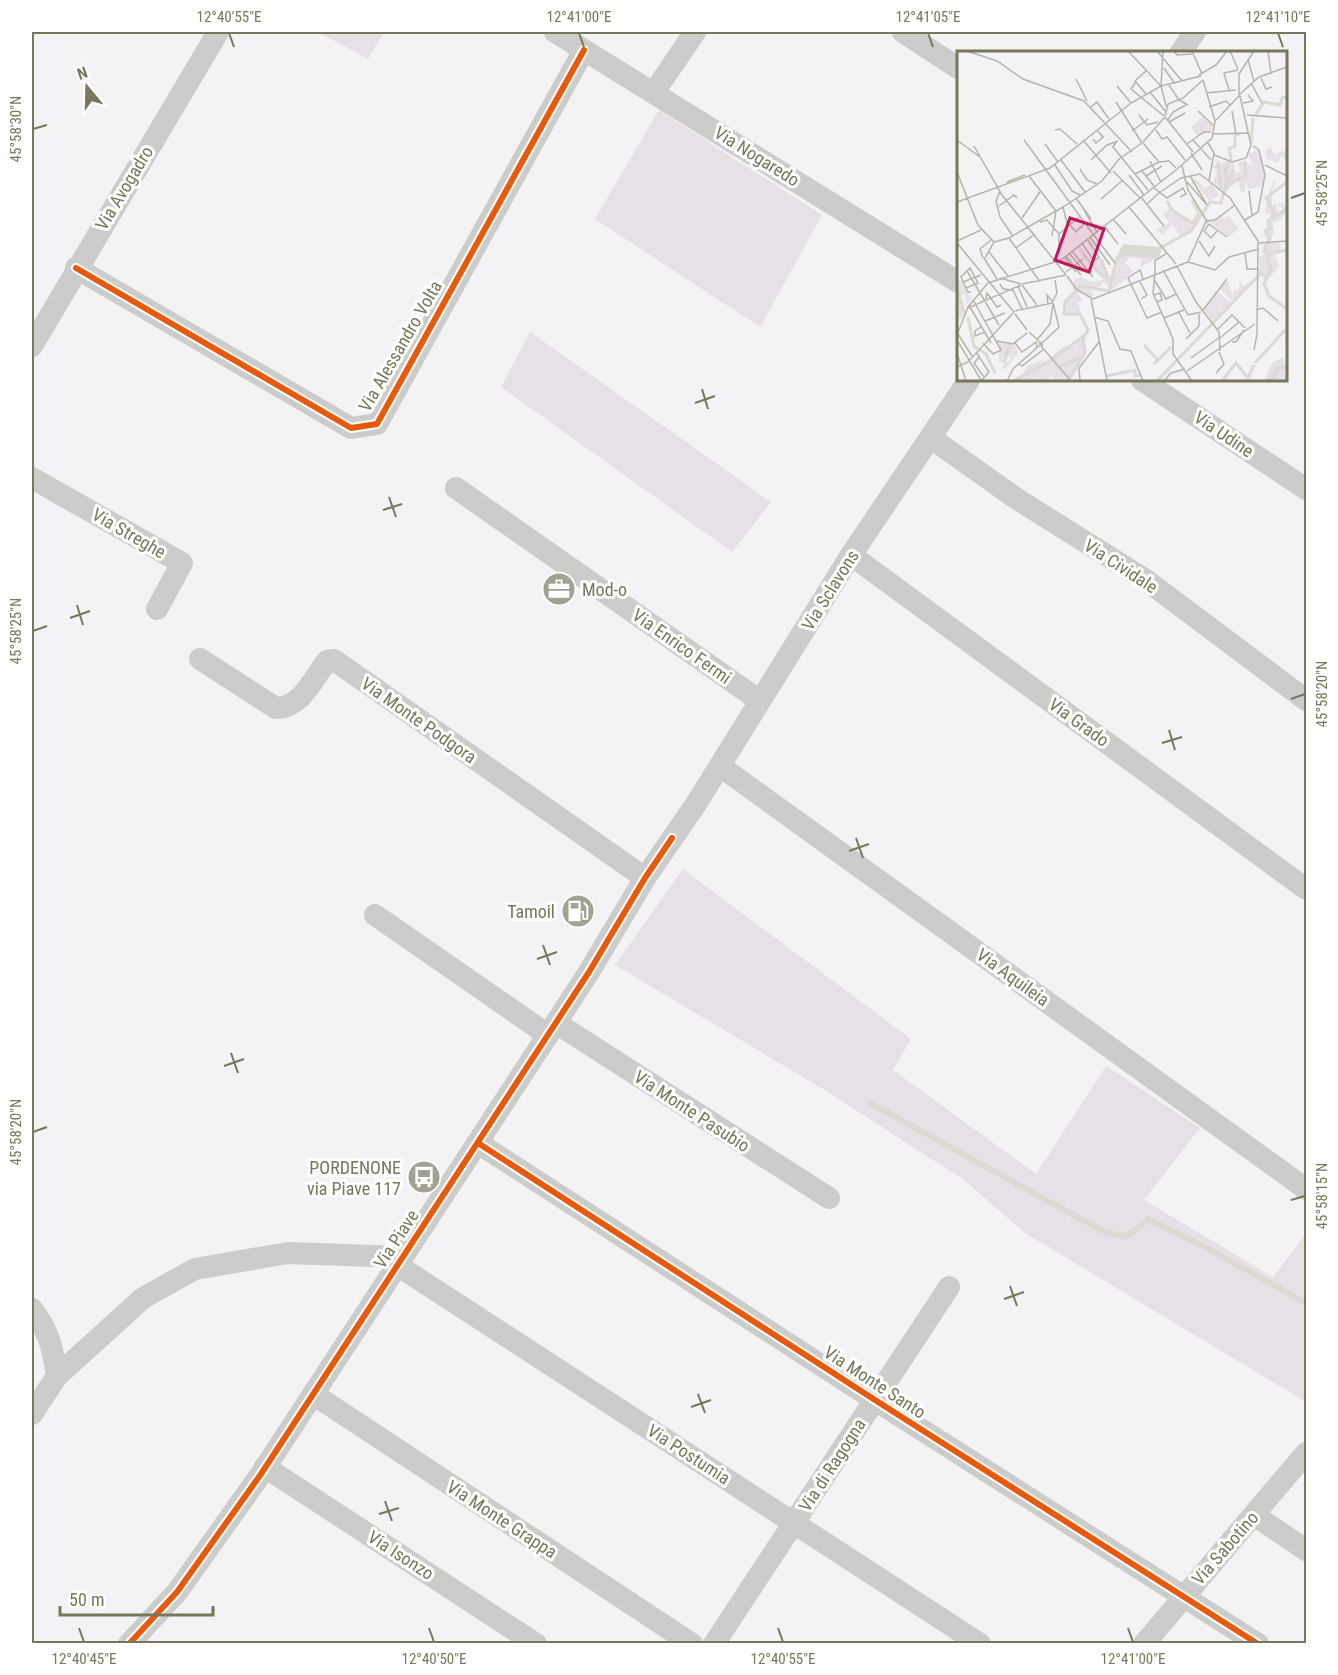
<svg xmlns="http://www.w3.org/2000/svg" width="1338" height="1675" font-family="'Roboto Condensed',sans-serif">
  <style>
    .green { fill: #e7e0e7 }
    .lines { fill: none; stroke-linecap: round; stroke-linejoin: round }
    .stream { stroke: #dbdad3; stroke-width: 6 }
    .minor { stroke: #ccccca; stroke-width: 22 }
    .cycleway-casing { stroke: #fff; stroke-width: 10 }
    .cycleway { stroke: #e8590c; stroke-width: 6 }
    .ticks { fill: none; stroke: #78765b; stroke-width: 2 }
    .labels { text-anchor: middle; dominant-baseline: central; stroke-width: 6; stroke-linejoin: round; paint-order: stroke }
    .street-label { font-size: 18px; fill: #78765b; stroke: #fff }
    .poi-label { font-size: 18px; fill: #78765b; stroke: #fff; text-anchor: end }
    .inset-river { fill: none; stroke: #dbdad3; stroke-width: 3 }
    .inset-road { fill: none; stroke: #b7b5a9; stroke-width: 1.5 }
    .view { fill: #c2185b; fill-opacity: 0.15; stroke: #c2185b; stroke-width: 3 }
    .inset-edge { fill: none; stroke: #78765b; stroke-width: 3 }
    .neatline { fill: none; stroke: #78765b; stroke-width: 2 }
    .ticks-label { font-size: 15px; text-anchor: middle; fill: #78765b }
  </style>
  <rect width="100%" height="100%" fill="#f3f2f5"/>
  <g class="green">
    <polygon points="318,32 384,32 368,59"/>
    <polygon points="659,110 822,215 760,327 595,219"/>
    <polygon points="530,332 771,502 732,552 501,387"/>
    <polygon points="683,869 911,1039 893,1070 1036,1174 1106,1066 1200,1128 1144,1200 1273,1277 1306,1234 1306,1402 1025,1233 964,1180 823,1089 615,965"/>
  </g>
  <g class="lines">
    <path class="stream" d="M870,1103L1099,1229C1127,1240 1126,1239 1148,1219L1203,1246L1306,1303"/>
    <g class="minor">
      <polyline points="555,32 958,282"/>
      <polyline points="903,32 958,68"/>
      <polyline points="1181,52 1195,32"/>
      <polyline points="654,92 695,32"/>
      <polyline points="76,268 351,428 377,424 584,50"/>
      <polyline points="32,346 218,32"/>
      <polyline points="1142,380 1306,489"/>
      <polyline points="931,438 1017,499 1146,580 1306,700"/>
      <polyline points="32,478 182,563 157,609"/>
      <polyline points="456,488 760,701"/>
      <polyline points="851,555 1306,889"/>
      <path d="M200,659L276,708C301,708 313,679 327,661L334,660L645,878"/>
      <polyline points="720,766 1306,1189"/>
      <polyline points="375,915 548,1035"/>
      <polyline points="556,1023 829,1198"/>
      <polyline points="478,1143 875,1400 1258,1644"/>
      <polyline points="397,1265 980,1644"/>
      <path d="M32,1309C49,1331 53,1349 57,1376"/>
      <polyline points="313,1394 692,1644"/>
      <polyline points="32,1414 57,1376 143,1298 195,1269 288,1253 402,1257"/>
      <polyline points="265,1467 536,1644"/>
      <polyline points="1254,1515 1306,1550"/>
      <polyline points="129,1644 177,1592 261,1474 589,972 645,878 696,804 851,555 969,380"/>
      <polyline points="714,1644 949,1287"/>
      <polyline points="1144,1644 1306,1453"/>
    </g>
    <g class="cycleway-casing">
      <g id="cycleway">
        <polyline points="76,268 351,428 377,424 584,50"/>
        <polyline points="478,1143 875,1400 1258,1644"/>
        <polyline points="129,1644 177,1592 261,1474 589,972 645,878 672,838"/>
      </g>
    </g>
    <use href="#cycleway" class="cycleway"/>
  </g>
  <path class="ticks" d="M229,33L234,47M579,33L584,47M928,33L933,47M1278,33L1283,47M33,129L47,125M1291,198L1305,193M702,389L708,409M695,403L715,396M389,497L396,517M383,510L402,504M77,605L83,625M70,618L90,611M33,631L47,626M1291,699L1305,694M1169,730L1175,750M1162,743L1182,737M856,838L863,858M849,851L869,844M543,945L550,965M537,959L557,952M231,1053L238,1073M224,1066L244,1059M33,1132L47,1127M1291,1200L1305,1196M1010,1286L1017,1306M1004,1299L1024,1292M698,1394L705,1413M691,1407L711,1400M385,1501L392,1521M379,1514L399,1508M79,1628L84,1642M429,1628L434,1642M778,1628L783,1642M1128,1628L1133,1642"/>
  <defs>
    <g id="office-disc" transform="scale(1.725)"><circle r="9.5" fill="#a3a191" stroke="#fff"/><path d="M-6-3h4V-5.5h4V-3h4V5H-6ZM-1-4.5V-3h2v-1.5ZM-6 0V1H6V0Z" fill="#fff"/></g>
    <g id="fuel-disc" transform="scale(1.725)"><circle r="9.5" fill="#a3a191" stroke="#fff"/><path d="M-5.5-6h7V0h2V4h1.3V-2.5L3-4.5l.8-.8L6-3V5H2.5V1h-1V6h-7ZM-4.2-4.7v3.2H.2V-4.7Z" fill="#fff"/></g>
    <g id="bus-disc" transform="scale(1.725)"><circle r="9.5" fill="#a3a191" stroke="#fff"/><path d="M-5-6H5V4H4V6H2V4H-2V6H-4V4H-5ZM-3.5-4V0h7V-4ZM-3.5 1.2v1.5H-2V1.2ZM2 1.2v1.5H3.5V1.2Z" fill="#fff"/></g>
  </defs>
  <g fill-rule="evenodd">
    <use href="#office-disc" x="559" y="589"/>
    <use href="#fuel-disc" x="578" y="911"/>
    <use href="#bus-disc" x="424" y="1177"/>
  </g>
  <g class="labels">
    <g class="street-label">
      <text transform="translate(757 156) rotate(32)">Via Nogaredo</text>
      <text transform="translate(124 188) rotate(-59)">Via Avogadro</text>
      <text transform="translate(400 346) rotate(-60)">Via Alessandro Volta</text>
      <text transform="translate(1224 434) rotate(34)">Via Udine</text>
      <text transform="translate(129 533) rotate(30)">Via Streghe</text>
      <text transform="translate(1121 566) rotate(33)">Via Cividale</text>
      <text transform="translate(830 590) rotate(-58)">Via Sclavons</text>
      <text transform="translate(682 646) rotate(35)">Via Enrico Fermi</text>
      <text transform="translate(419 720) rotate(35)">Via Monte Podgora</text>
      <text transform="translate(1079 722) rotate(36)">Via Grado</text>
      <text transform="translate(1013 977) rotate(36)">Via Aquileia</text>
      <text transform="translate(692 1111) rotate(33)">Via Monte Pasubio</text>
      <text transform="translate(396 1239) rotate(-57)">Via Piave</text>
      <text transform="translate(875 1382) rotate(33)">Via Monte Santo</text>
      <text transform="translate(689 1454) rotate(33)">Via Postumia</text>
      <text transform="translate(832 1465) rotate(-57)">Via di Ragogna</text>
      <text transform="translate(502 1519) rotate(33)">Via Monte Grappa</text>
      <text transform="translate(1225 1548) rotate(-49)">Via Sabotino</text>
      <text transform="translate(401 1555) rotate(33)">Via Isonzo</text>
    </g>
    <g class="poi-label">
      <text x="582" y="589" text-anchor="start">Mod-o</text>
      <text x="555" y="911">Tamoil</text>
      <text x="401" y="1167">PORDENONE<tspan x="401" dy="21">via Piave 117</tspan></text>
    </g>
  </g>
  <g transform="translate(957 51)">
    <rect width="330" height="330" fill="#f3f2f5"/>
    <path d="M246,66L256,75L254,80L240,85L234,76ZM313,96L317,103L328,100L329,108L324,105L321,112L310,108L308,100ZM301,99L308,121L305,135L292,138L288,131V141L284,142L281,130L268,141L256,132L260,121L256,116L254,120L255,115L260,114L257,108L267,113L268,110L276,111L278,122L283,121L281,111L287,110L297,117L291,103ZM238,127L248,138L254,132L262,144L252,150L238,131L233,134ZM317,129H319L314,142L329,133L315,144V155L318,152L321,160L317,166L328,158L320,155L326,151L330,159L323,170L316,171L317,182L312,192H323L324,201L317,203L322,215L311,229L302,222V206L308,203L304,201L310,187L306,185L314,164L308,162L310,148L306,145H311ZM213,157L236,175L224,186L215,173L206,184L199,178L212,172L206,163ZM264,165L267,168L272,165L282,178L271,186L252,170ZM123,195L134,210L143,206L152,229L159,206L171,203L201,207L184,216V208L173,206L168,212L177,221L155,239L146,230L145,235L133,238L137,245L131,246L120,238L125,235L115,240L117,229L124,226L135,231L146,229L120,197ZM281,226L286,235L295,230L275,250L262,237L271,230L276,246V241L283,237ZM4,229L15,249L10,253L8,243L1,246L7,251L2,252L8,262L4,268L0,266V230ZM119,239L126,250L121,251L123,261L112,264L107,254ZM259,240L274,252L255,271L247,258ZM127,285V302L111,330H99L94,325L88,330H56L73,319L66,323L70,315L87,308V314L101,300ZM41,291L58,294L61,302L48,318L44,317L53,309L55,304L42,312ZM326,306L330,330H307L315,312Z" fill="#e7e0e7"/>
    <path d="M166,193L202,196L200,205L173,202L160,205Z" fill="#dbdad3"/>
    <path class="inset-river" d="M299,63L307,51L323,54L325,47L330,46M294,92L296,67M261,112L264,138M274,132L289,124L288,110M267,142L277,119M235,149L242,162L235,173M210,150L215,159L238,174M330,157L311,170L313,178L308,179L313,188L308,197L314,219L307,232L312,245L330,258M315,167L317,162L309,147L330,131M125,202L141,221L155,229M310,203L330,199M144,208L151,226M0,237L7,261M11,266L17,295L29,303L38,322M187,294L201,309M47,312L53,293M298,312L330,277M197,313L214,296M104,315L123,307M150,325L178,319V325L184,324M56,330L91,311L128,284M111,330L128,302L126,288L131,279L123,263H107L108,251L124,235L152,240L160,207L171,203L201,206L203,197L234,180L253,151L264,152L270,128L268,119L274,107L272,98L278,95V84L283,83M200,330L304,222L311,228M265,330L279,312L291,327L297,314M311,330L318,326L319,318L330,316"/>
    <path class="inset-road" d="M10,0L40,10L66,28L127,50L175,101M171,0L204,35L209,55M200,0L225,30M217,0L220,4L235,3M235,0L245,23M273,0L281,18M311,0L314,23M291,9L297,30M207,17L218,33M242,24L259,14L270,0M304,27L309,38L315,36M119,28L130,50M246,29L258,70M179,30L174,38L207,65M294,32L305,52M212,34L222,49L231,54M160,35L174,52M204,35L206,0M272,39L267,22L281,19M193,41L209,61M249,42L279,39M189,43L178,30L189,20M283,43L302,26L330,16M282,44V23L297,0M159,51L185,92M286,52L296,50L291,44M134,56L140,51L152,68M252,56L269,50L273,54M241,60L256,74M275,60L279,83M182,64L190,74L201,71M290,64L330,67M208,65L211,53L226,47L246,29M208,66L236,101M211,69L216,61L229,54M212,71L228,62M98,79L103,78L120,93M199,79L205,88L210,86L228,109M175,80L191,68M255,83L292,82M136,88L139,92L146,86L140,79M0,89L23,106M67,89L136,183M126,89L154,122M236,89L254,109M160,90L156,96L191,139M186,91L208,66M186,92L202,111L212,110L219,117M251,92L257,102L252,130M88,93L101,111M230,93L247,81H254M17,95L45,144L109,224M234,102L245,119M257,104L275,111L289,107L294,94L283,45M104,109L128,141M134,109L150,94L161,90M193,110L204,131M98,114L115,140L123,144M308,114L330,125M225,115L231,139L251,172M123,118L130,129L140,133M219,119L255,87L258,70L283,44M156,120L183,147M185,120L197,135M0,121L21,174L37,191M178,123L202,111M172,124L187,144M72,125L99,160L95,185M189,125L205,115M233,125L250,154M50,131L68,124M230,131L250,154M196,136L210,147L226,137L229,143L223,146M43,140L39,150L43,166L55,184M205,140L224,127L243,123L273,147L301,190L300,283L297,299M292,140L295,165M184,146L207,175M119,147L134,168M144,148L166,129M0,151L93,117L174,52L204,35L244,25M190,153L204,140M42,155L57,144L60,147M106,156L111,176M172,156L219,213M127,159L140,181M65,167L83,141M156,168L169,183M288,169L301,161L308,124L302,99L296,95M83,171L90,169L102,183V202M252,173L247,180L254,187L260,180M252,173L270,186M113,174L119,181L127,173M147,175L161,193M102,183L122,166M136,183L158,212M133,186L153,214M52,187L83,231M0,190L24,179M242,190L252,205L258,195M0,192L57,261M125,192L137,210L142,206L130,188M302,192L330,190M59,197L78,183M115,200L136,226M32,201L51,225M112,202L125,218M288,202L290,218H302M109,205L124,224M107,206L119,221M26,207L23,198L34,189M27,207L40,228M28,207L37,191L52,187L106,156L145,130L162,108L185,92M231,211L249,170L258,169L278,154M231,211L258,219L272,206L302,198M220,215L239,251L262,281L263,300M206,219L231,264L244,261M10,220L42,274M109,221L126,208M198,222L196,242L216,288V303L235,330M198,222V210L210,202M110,225L120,239L136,248L231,211M43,227L64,233M186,228L183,219L171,227L190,267L205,261M198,230L209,248L219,243M6,231L24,224M183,231L190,244L184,248M43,233L46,238L56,239L65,258M65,233L109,224M65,234L80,254M61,235L70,256M9,237L21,232L13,217L4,226L9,237L11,241H14M197,244L203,242L205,249L200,251M29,248L30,242L40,256L44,254M134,248L150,330M16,249L44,299L36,303L26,292M95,252L100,242L98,229M91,253L90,244L96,251M13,256L34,292M11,257L64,234M246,259L270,228M299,259L306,257L321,270M58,260L95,252M221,260L233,282M58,263L70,279M137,266L151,270L163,298L174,300L186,330M207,267L227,259M28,270L48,262M24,276L18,280V285L28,281M260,279L275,264L288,277M72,281L85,293V295L82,292M1,283L15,305M0,284L11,256L31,232L104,209L219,119M263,287L282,271M229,288L242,275V263M0,289L24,329M80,289L93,273L96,253M40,290L56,293L70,282M275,291H279L287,279M58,292L65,301L79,291L80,297M85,292L102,276L96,252M84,295L114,330M19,301L32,321L24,330M0,302L9,330M22,306L17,312L27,326M234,307L263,286M62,313L65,315L87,298M0,316L11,311L57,261M230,320L298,273M259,322L267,313L262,301M50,330L56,318L83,294M123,330L122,317L142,291M207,330L214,322L228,318"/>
    <path class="view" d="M113,167L147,178L132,221L98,209Z"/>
    <rect width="330" height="330" class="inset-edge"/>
  </g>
  <rect width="1338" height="1675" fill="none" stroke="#ffffff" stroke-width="66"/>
  <g transform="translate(87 87) rotate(341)" stroke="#ffffff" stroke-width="4.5" paint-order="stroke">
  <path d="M0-4.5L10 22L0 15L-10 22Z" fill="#78765b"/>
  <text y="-9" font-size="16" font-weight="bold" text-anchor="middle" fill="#78765b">N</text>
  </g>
  <path d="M60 1606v9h153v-9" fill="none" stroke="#78765b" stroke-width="3"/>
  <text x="69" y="1606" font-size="18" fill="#78765b" stroke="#ffffff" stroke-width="4.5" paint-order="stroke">50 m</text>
  <rect x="33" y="33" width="1272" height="1609" class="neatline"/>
  <g class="ticks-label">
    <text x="229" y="22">12°40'55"E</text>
    <text x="579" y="22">12°41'00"E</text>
    <text x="928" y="22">12°41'05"E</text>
    <text x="1278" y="22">12°41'10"E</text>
    <text transform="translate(16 129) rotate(-90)" y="5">45°58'30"N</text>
    <text transform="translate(1322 193) rotate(-90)" y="5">45°58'25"N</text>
    <text transform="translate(16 631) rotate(-90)" y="5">45°58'25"N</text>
    <text transform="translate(1322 694) rotate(-90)" y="5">45°58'20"N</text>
    <text transform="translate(16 1132) rotate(-90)" y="5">45°58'20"N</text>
    <text transform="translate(1322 1196) rotate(-90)" y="5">45°58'15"N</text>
    <text x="84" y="1664">12°40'45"E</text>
    <text x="434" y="1664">12°40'50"E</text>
    <text x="783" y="1664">12°40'55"E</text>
    <text x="1133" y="1664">12°41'00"E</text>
  </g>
</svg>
